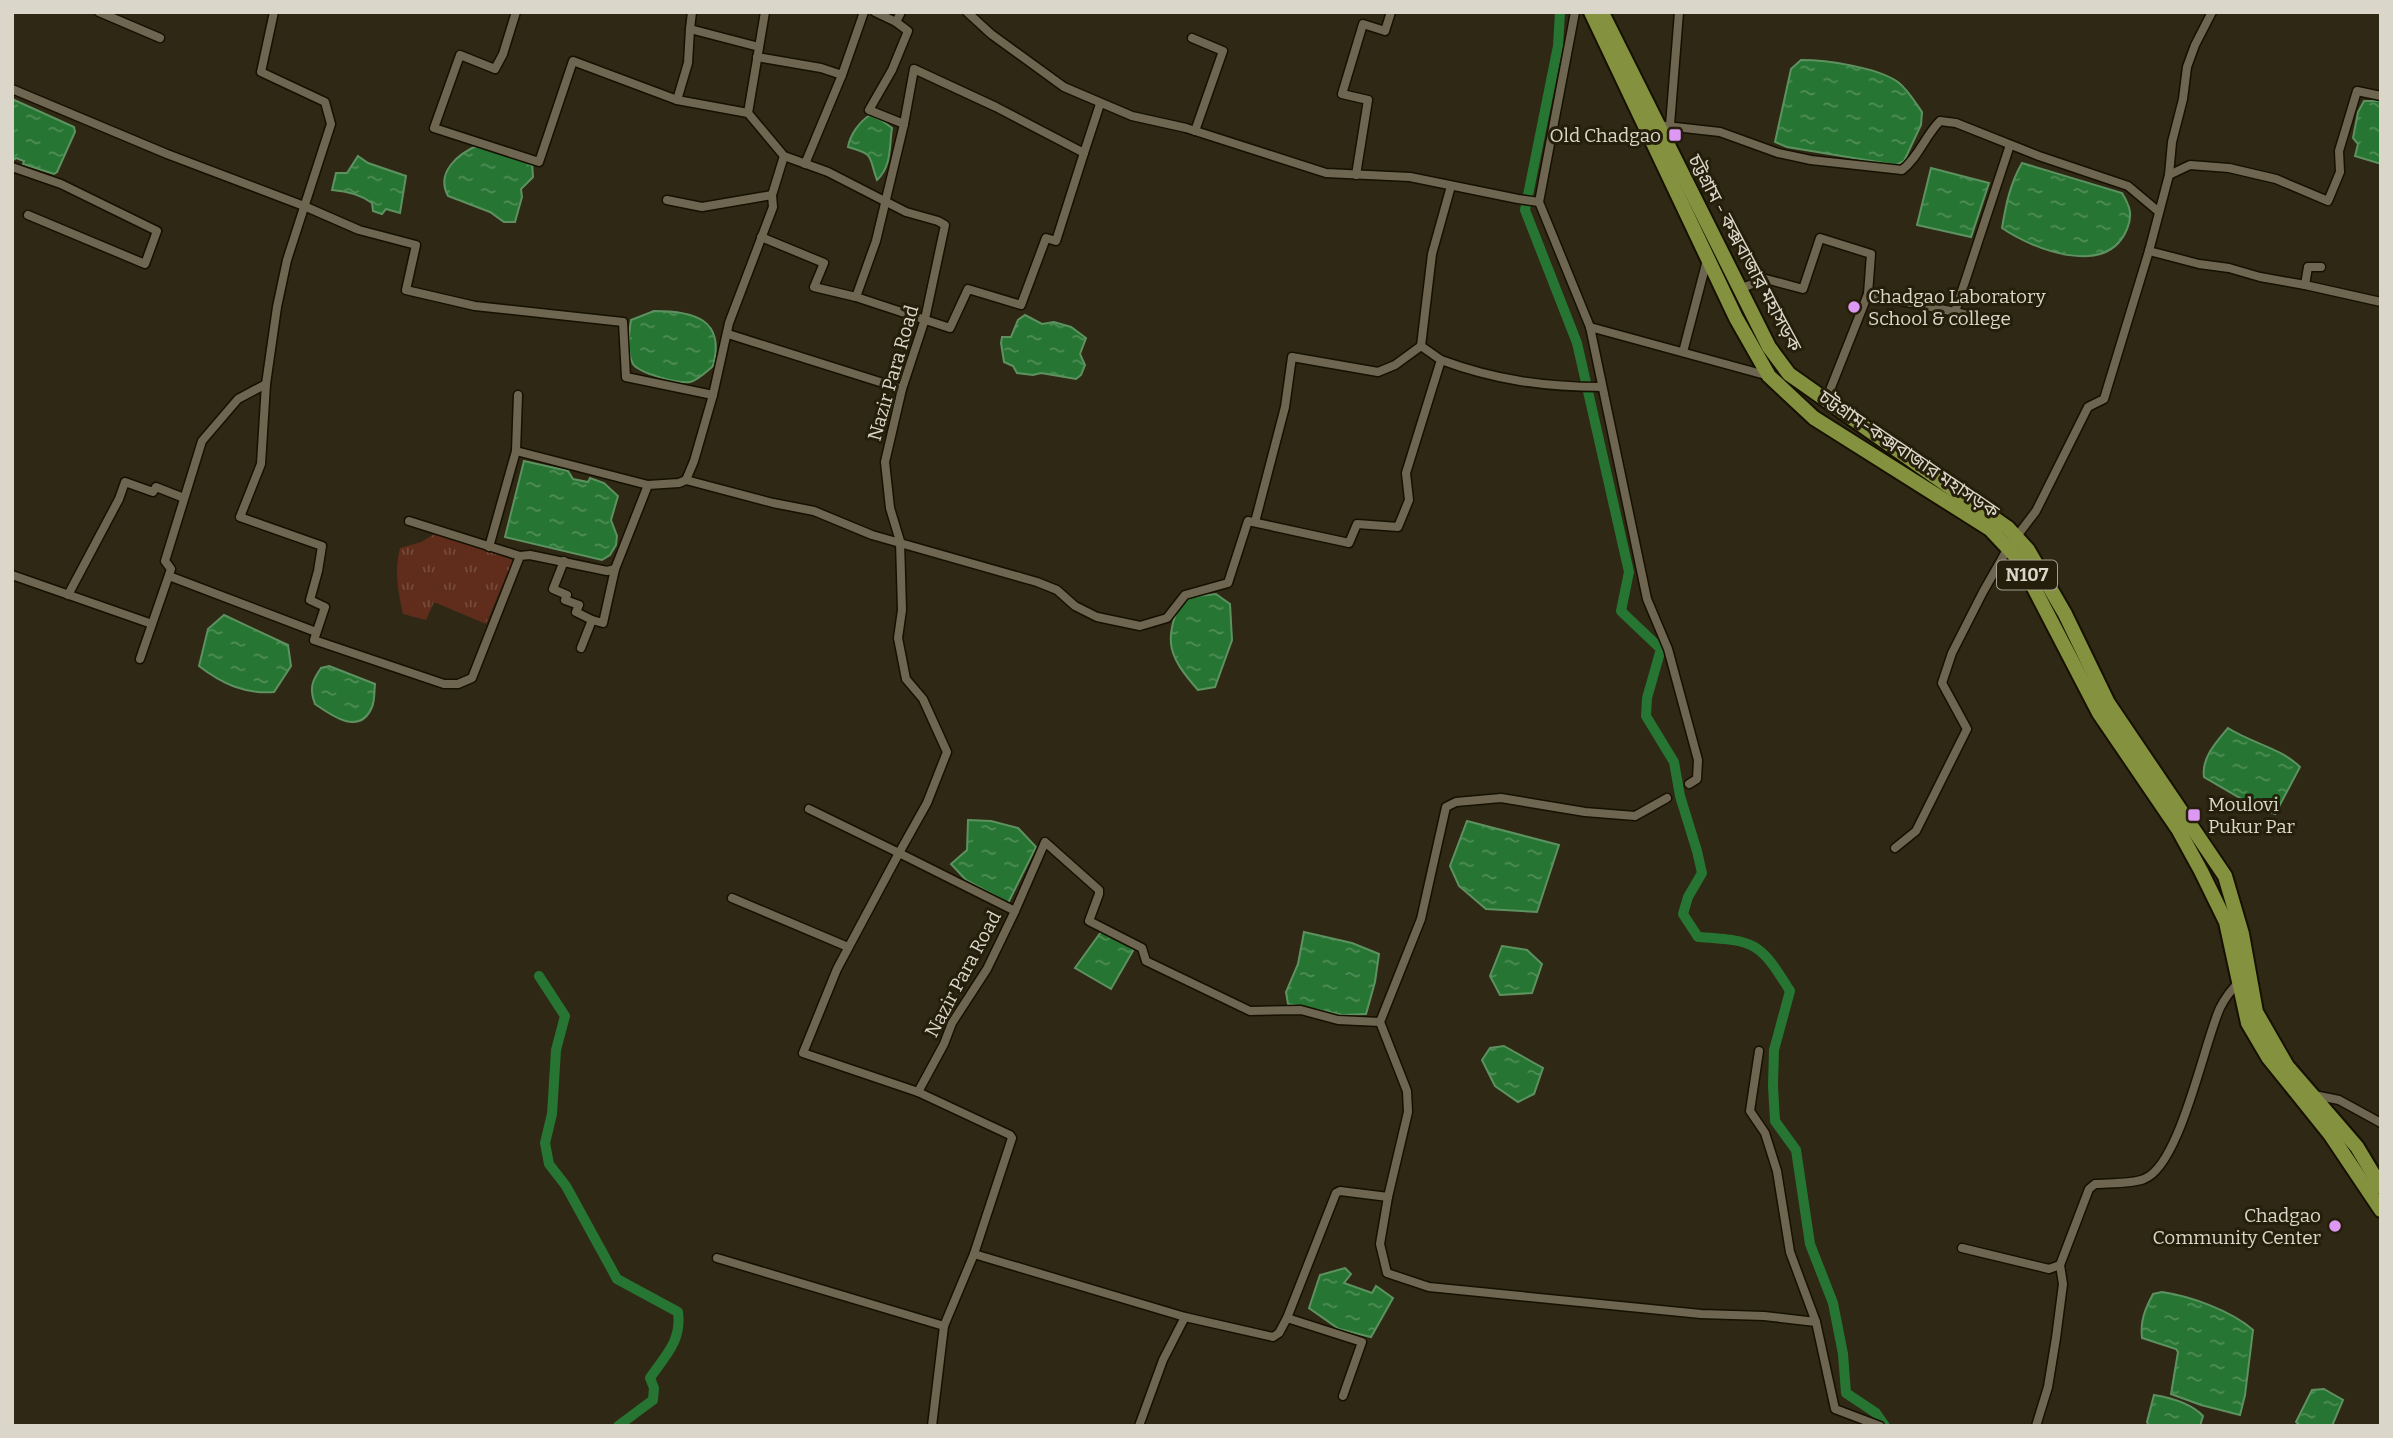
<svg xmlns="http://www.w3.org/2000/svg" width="2393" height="1438" font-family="Bitter,'Noto Sans Bengali',serif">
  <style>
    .grass { fill: url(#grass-tufts) }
    .water { fill: url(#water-ripples); stroke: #5d9260; stroke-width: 2 }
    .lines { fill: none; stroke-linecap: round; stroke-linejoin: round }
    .canal { stroke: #277532; stroke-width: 10 }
    .minor-casing { stroke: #161001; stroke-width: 11 }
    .trunk-casing { stroke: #161001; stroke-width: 18 }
    .minor { stroke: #6e6650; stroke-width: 8 }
    .trunk { stroke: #84913e; stroke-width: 14 }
    .poi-dot { fill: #dd98f3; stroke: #251e0a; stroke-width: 2.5 }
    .labels { text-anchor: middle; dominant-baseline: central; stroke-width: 6; stroke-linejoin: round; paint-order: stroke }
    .shield { fill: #251e0a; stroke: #a49f90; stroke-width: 2 }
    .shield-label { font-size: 18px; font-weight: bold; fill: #dad6ca }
    .poi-label { font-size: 19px; fill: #dad6ca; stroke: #251e0a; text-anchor: end }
    .street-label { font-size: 19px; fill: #dad6ca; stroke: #251e0a }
  </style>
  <defs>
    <pattern id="grass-tufts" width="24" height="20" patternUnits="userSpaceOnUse" patternTransform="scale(1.75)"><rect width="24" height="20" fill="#602d1c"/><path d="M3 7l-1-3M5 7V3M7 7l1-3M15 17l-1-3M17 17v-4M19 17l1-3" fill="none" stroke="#764b3c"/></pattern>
    <pattern id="water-ripples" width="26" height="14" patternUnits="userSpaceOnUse" patternTransform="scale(1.75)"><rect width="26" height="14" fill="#277532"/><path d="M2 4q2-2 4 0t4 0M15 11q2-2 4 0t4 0" fill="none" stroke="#508e58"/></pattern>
  </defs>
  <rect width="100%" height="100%" fill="#2e2814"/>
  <path class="grass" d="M435,534L513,560L486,624L434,602L426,620L403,614C398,591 394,572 400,548L421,542Z"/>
  <g class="water">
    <path d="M1801,60C1827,60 1876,67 1898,82C1908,90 1915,102 1922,112L1921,125L1904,161L1896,165L1787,147L1775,142L1791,69Z"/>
    <polygon points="12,99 74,127 75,132 57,172 54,174 23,164 24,161 16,158 12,161"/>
    <polygon points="2364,101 2381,101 2381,164 2355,156 2358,144 2353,138 2358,112"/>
    <path d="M870,115L881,120L892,128C889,147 892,166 877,180C868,156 876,155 848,147C850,135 859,122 870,115Z"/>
    <path d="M479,145L532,162L533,177L521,189L522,197L515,222H504L490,212L448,196C435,172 459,153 479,145Z"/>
    <path d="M358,156L368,163L406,176L400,213L386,209L382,214L373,211L372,203C360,194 347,191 332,190L336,173H347Z"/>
    <path d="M2022,163L2122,193C2130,206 2133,215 2127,229C2107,278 2034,250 2002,228C2006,204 2010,184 2022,163Z"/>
    <polygon points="1931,168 1989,183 1971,237 1917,225"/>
    <path d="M654,311C692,311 726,318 713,366C706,372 698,380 690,382C678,384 639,373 633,364C627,353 629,332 631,320Z"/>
    <polygon points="1025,315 1042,324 1054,322 1071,327 1086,338 1080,354 1085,365 1081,375 1076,379 1041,373 1033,375 1017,373 1013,366 1004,362 1001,343 1002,337 1011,337 1018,320"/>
    <polygon points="524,461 568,471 573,479 588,482 590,478 604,483 618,496 611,520 617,536 616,545 610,555 602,560 505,537"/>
    <path d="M1216,594L1230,604L1232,640L1215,687L1198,690C1170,658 1162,642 1181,601L1197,596Z"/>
    <path d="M224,615L288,645L291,666L274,692C245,694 222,684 199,666L208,629Z"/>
    <path d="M329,666L375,684C374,692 375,700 372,707C360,736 332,716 315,704C309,688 312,681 321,668Z"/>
    <path d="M2228,728C2251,743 2281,748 2300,767L2275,814L2247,802L2204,777C2201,758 2217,741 2228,728Z"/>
    <polygon points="968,820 991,821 1018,828 1036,847 1008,903 966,880 951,864 967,850"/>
    <polygon points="1467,821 1559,845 1537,912 1486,909 1459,886 1450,866"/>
    <polygon points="1101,932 1130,945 1134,949 1111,989 1075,968"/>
    <polygon points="1304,932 1352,943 1379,954 1375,982 1366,1014 1343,1015 1288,1004 1286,992 1298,964"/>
    <polygon points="1502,946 1527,950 1542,964 1532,993 1500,995 1490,976"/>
    <polygon points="1504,1046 1543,1068 1534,1094 1518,1102 1495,1086 1482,1060 1490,1048"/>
    <polygon points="1345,1268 1351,1274 1344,1283 1372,1293 1376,1286 1393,1298 1371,1337 1339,1329 1309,1308 1320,1275"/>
    <path d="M2162,1292C2190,1296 2232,1311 2253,1330L2245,1395L2240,1415L2201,1405L2171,1394L2178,1352L2176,1349L2142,1338C2140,1321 2145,1309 2153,1294Z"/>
    <polygon points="2324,1389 2343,1400 2332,1426 2301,1426 2296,1422 2312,1390"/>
    <path d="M2154,1395C2172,1398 2191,1403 2203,1416L2200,1426H2149L2147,1422Z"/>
  </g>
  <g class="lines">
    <g class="canal">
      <path d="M1560,12L1558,46L1525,210L1577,343L1629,572L1621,611L1661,649L1647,698L1646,716L1674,762L1680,796L1697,851L1702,873L1688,897L1683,914L1698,937C1756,941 1759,941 1790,991L1774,1050L1773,1086L1775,1121L1796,1150L1810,1244L1833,1303L1843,1354L1846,1393L1876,1413L1885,1426"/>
      <path d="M539,976L565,1016L556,1050L552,1114L545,1143L549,1164L566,1186L617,1279L678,1312C682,1341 665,1356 650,1378L654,1388L653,1400L618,1426"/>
    </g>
    <g class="minor-casing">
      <g id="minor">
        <polyline points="99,12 160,38"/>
        <polyline points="516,12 503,54 495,69 460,55 434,128 539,162 573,61 677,100 748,113"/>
        <polyline points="692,12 690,29 759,47"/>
        <polyline points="765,12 748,113 784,156 828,172 906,212 938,221 945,225 925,319 902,389 885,462 890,508 900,541 902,610 898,638 906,679 923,699 947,752 927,803 899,853 1015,911 987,969 952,1023 944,1044 918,1092"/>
        <polyline points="875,12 896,22"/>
        <polyline points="901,12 896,22 908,31 892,70 869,110 904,124 876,241 856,297 950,328 968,289 1021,305 1046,238 1056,241 1084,153"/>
        <polyline points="967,12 991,34 1064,87 1132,116 1186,128 1326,173 1410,177 1518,199 1539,202"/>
        <polyline points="1575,12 1539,202 1590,327 1647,599 1668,649 1698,760 1697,779 1689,784"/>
        <polyline points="1192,38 1223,51 1195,131"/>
        <polyline points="757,57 821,68 842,75 864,12"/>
        <polyline points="12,89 167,154 304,206 359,230 416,245 406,290 475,306 623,322 626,377 713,395"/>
        <polyline points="677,100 688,63 690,29"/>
        <polyline points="904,124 914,69 996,107 1084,153 1100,104"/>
        <path d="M1657,125L1720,132L1778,153L1811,160L1902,170C1918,158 1925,136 1940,121L1956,123L2039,156L2128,186L2159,212"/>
        <polyline points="1670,125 1679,12"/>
        <polyline points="805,164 842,75"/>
        <polyline points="12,167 61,184 157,231 145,264 28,215"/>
        <polyline points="1356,175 1368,100 1342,94 1363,24 1385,31 1391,12"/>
        <polyline points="2169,175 2190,165 2229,168 2276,179 2328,201 2340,172 2339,151 2357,91 2381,96"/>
        <polyline points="667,200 702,207 772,195"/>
        <polyline points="761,237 824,263 814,287 856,297"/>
        <polyline points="2149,251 2199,264 2229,268 2260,277 2305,285 2308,267 2321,267"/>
        <polyline points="2305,285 2381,302"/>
        <polyline points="1739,289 1766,279 1803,289 1820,238 1871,254 1868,294"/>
        <polyline points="1955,312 2002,323"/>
        <polyline points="1590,327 1769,376"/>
        <polyline points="728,334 902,389"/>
        <polyline points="1683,352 1707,260"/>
        <path d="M1441,360C1495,380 1545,387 1602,387"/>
        <polyline points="266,384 261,464 240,517 322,546 318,571 310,600 325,607 314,640 444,684 458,684 472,678 520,556 530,555 607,571 615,569 648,485 679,483 686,480 694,461 713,395 729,323 773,207 772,195 784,156"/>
        <polyline points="1826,400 1868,294 1955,312 2010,145"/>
        <polyline points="516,451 518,395"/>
        <polyline points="686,480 773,503 814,511 872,535 1037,582 1057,590 1075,606 1097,617 1140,626 1167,618 1185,595 1228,583 1248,521 1349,543 1357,524 1398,527 1409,500 1406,473 1441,360 1421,346 1432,254 1451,186"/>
        <polyline points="409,521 520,556"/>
        <polyline points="1255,522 1285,407 1292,357 1378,372 1395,365 1421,346"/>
        <polyline points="489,547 516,451 648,485"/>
        <polyline points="564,561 553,589 567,595 565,600 579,605 576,612 592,620 581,648"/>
        <polyline points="12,575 152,624"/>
        <polyline points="169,576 316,632"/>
        <polyline points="68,595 119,499 125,482 153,492 156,487 184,498"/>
        <polyline points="592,620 603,623 615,569"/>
        <polyline points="140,659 171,569 165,561 202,441 238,399 266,384 277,307 287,260 331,124 325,102 261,72 274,12"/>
        <polyline points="809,809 899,853 837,969 803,1053 918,1092 1010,1135 1012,1138 974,1254 944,1326 932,1426"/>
        <polyline points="1895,848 1916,831 1967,729 1942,683 1952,653 1983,592 2008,548 2036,511 2088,407 2104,399 2149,251 2169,175 2172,142 2183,99 2187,67 2195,45 2212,12"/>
        <polyline points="732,898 848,947"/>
        <polyline points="1015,911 1045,842 1099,890 1099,894 1089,921 1142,948 1146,961 1250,1011 1301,1010 1338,1020 1380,1022"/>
        <polyline points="2314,1095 2339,1100 2381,1123"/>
        <polyline points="1388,1197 1380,1244 1387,1273 1429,1287 1701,1314 1764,1316 1816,1322 1790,1252 1777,1171 1765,1133 1750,1111 1759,1051"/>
        <polyline points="1962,1248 2049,1269 2060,1265"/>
        <polyline points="974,1254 1185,1317 1273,1337 1279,1333 1287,1318 1336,1193 1340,1191 1388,1197 1408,1112 1407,1091 1380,1022 1421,919 1446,807 1456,802 1501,798 1585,812 1635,816 1667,798"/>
        <polyline points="717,1258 944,1326"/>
        <polyline points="1287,1318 1362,1342 1343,1396"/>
        <polyline points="1816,1322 1835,1409 1880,1426"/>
        <polyline points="1139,1426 1163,1360 1185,1317"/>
        <path d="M2036,1426L2048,1387L2056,1338L2063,1284L2060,1265L2089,1189L2095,1184C2109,1183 2132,1184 2144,1179C2180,1166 2204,1043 2220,1008C2225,998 2231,990 2239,982"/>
      </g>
    </g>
    <g class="trunk-casing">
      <g id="trunk">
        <polyline points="1591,12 1736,318 1769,376 1814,418 1990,529 2020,561 2099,713 2178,829 2201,871 2226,922 2248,1023 2268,1057 2330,1134 2381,1210"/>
        <polyline points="1604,17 1769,347 1789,374 2008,528 2028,550 2065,614 2108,703 2225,876 2242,934 2256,1012 2287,1066 2357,1147 2381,1187"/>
      </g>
    </g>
    <use href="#minor" class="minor"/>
    <use href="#trunk" class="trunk"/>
  </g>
  <g class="poi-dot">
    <rect x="1668" y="128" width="14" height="14" rx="3.5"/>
    <circle cx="1854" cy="307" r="7"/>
    <rect x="2187" y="808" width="14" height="14" rx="3.5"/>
    <circle cx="2335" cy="1226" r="7"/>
  </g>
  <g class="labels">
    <rect class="shield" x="1997" y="560.5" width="60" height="29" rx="5"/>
    <g class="shield-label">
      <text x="2027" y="575">N107</text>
    </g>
    <g class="poi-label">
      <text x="1661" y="135">Old Chadgao</text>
      <text x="1868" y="296" text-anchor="start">Chadgao Laboratory<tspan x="1868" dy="22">School &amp; college</tspan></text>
      <text x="2208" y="804" text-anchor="start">Moulovi<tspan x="2208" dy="22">Pukur Par</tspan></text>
      <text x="2321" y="1215">Chadgao<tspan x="2321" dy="22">Community Center</tspan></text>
    </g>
    <g class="street-label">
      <text transform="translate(1745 253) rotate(62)">চট্টগ্রাম - কক্সবাজার মহাসড়ক</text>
      <text transform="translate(893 373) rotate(-74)">Nazir Para Road</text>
      <text transform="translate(1909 454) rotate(34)">চট্টগ্রাম-কক্সবাজার মহাসড়ক</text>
      <text transform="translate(963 974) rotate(-62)">Nazir Para Road</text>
    </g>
  </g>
  <rect width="2393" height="1438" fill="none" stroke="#dad6ca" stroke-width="28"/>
</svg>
